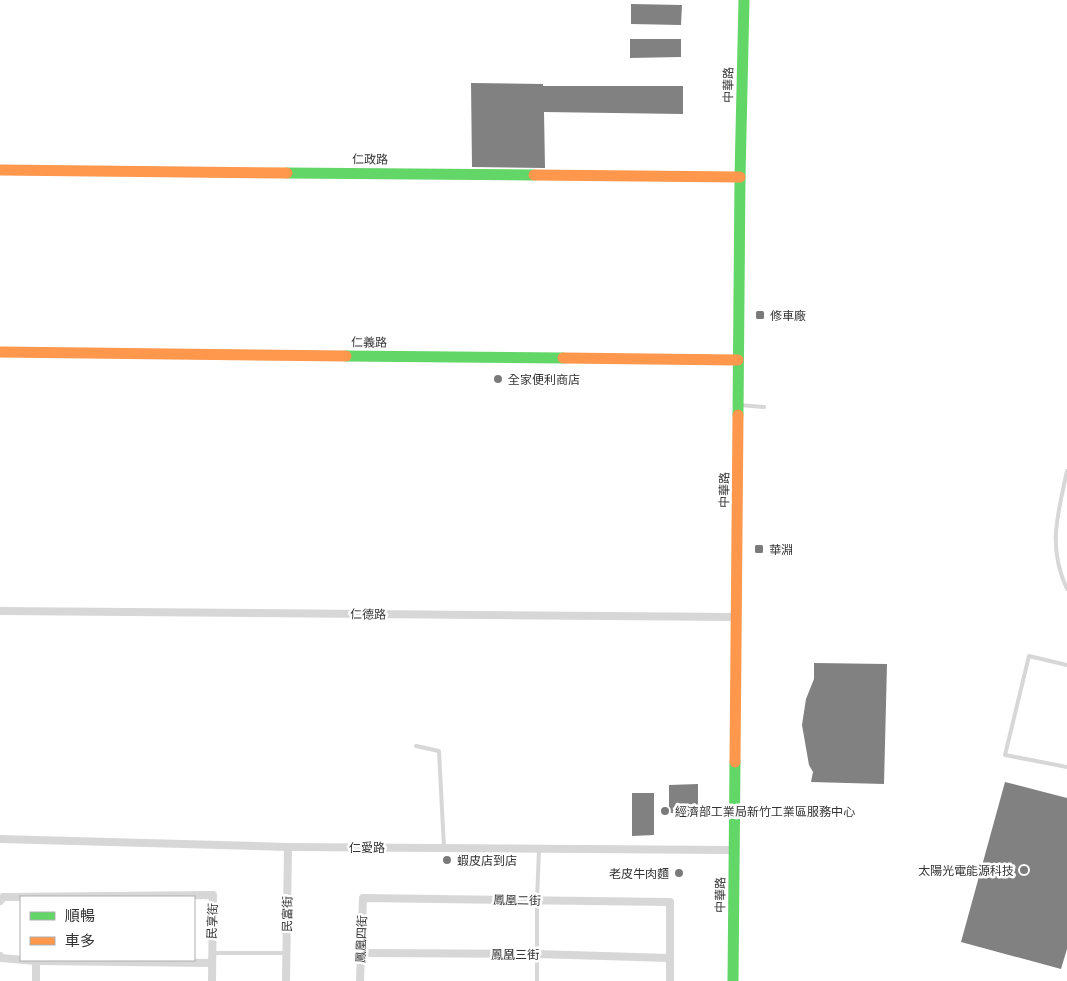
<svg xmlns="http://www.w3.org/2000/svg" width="1067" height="981" font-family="'PT Sans Narrow','Noto Sans TC',sans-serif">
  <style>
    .building { fill: #818181 }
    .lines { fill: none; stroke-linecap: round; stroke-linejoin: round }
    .lane { stroke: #d7d7d7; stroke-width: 4 }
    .street { stroke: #d7d7d7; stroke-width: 8 }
    .fast { stroke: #63d668; stroke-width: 11 }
    .slow { stroke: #ff974d; stroke-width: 11 }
    .poi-dot { fill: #7a7a7a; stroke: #fff; stroke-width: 2 }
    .labels { text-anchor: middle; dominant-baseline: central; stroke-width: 5; stroke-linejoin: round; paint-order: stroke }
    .street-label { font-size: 12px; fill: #333; stroke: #fff }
    .poi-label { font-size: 12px; fill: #333; stroke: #fff; text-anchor: start }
  </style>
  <rect width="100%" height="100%" fill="#fff"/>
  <g class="building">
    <polygon points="631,4 682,5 681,25 631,24"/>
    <polygon points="630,39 681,39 681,57 630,58"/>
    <polygon points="471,83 543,84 543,86 683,86 683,114 544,112 545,168 472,167"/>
    <polygon points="814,663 887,664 884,784 811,782 813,772 809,765 802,725 806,699 814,679"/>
    <polygon points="1005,782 1067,798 1067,949 1061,969 961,942"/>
    <polygon points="698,784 698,812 669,813 669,785"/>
    <polygon points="632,793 654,793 654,835 632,836"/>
  </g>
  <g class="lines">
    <g class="lane">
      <polyline points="739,405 764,407"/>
      <path d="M1067,471C1058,514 1047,546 1067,589"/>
      <polyline points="1067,665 1029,656 1005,755 1067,767"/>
      <polyline points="416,746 439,751 444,848"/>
      <polyline points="213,953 286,953"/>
      <polyline points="537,981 537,900 539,849"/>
    </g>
    <g class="street">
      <polyline points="0,611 736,617"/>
      <polyline points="0,839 288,847 734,850"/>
      <polyline points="0,901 3,897 213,895 212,981"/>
      <polyline points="360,953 537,954 670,958"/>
      <polyline points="0,956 1,958 36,961 211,963"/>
      <polyline points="36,961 36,981"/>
      <polyline points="286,981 288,847"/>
      <polyline points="360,981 363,898 670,902 670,981"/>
    </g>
    <g class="fast">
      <polyline points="287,173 534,175"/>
      <polyline points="346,356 563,358"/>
      <polyline points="738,415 740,177 744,0"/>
      <polyline points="733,981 735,762"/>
    </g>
    <g class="slow">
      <polyline points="0,170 287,173"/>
      <polyline points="534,175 740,177"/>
      <polyline points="0,352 346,356"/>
      <polyline points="563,358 738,360"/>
      <polyline points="735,762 738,415"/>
    </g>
  </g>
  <g class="poi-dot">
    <rect x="755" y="310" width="10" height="10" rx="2.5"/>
    <circle cx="498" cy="379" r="5"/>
    <rect x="754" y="544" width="10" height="10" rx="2.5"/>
    <circle cx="665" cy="811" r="5"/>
    <circle cx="447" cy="860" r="5"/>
    <circle cx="1024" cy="870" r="5"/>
    <circle cx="679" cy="873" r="5"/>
  </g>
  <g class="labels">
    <g class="street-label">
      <text transform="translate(728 85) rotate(-89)">中華路</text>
      <text transform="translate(370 159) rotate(1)">仁政路</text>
      <text transform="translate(369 342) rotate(1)">仁義路</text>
      <text transform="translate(724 490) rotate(-89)">中華路</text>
      <text transform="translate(368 614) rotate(1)">仁德路</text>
      <text x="367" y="847">仁愛路</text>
      <text transform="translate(720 895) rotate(-89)">中華路</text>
      <text transform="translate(517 900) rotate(1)">鳳凰二街</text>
      <text transform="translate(287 914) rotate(-89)">民富街</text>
      <text transform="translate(212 921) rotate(-88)">民享街</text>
      <text transform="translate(361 939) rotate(-88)">鳳凰四街</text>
      <text x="515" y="954">鳳凰三街</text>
    </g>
    <g class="poi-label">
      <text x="770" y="315">修車廠</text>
      <text x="508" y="379">全家便利商店</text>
      <text x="769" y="549">華淵</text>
      <text x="675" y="811">經濟部工業局新竹工業區服務中心</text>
      <text x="457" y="860">蝦皮店到店</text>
      <text x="1014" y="870" text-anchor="end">太陽光電能源科技</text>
      <text x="669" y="873" text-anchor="end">老皮牛肉麵</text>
    </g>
  </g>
  <rect x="20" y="896" width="175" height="65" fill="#ffffff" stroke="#adadad"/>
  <rect x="30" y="912" width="25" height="8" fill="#63d668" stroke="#adadad"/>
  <text x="65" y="921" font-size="15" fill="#333333">順暢</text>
  <rect x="30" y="937" width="25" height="8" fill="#ff974d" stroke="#adadad"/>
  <text x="65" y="946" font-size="15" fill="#333333">車多</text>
</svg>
